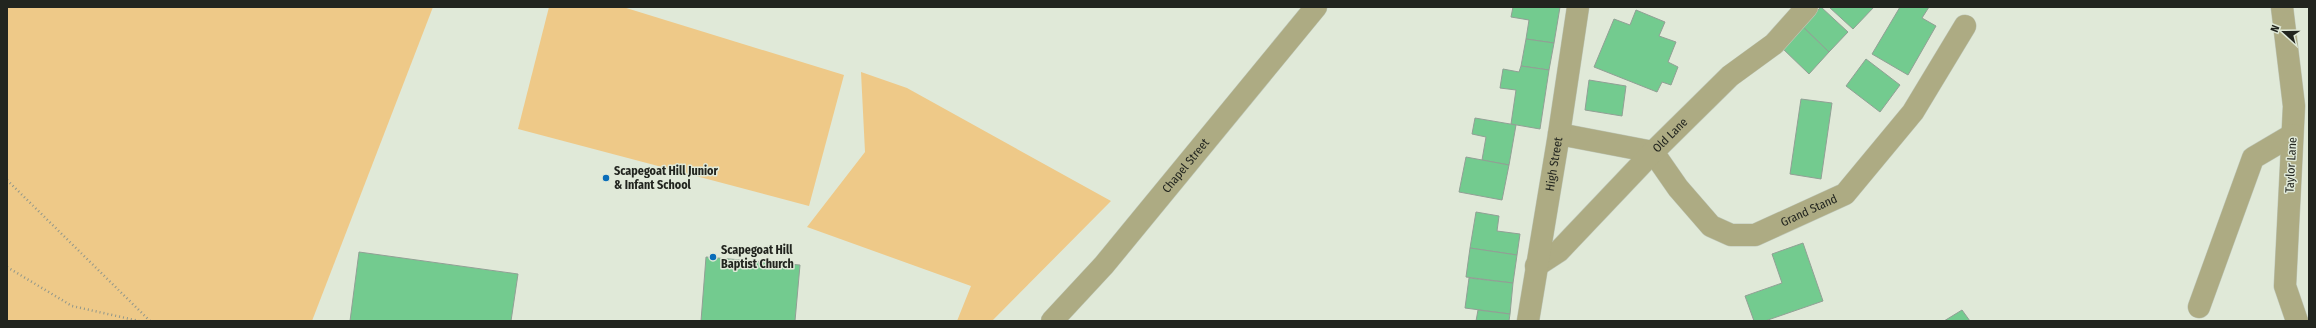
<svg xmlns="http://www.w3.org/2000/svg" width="2316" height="328" font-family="'Fira Sans Condensed',sans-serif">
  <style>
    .green { fill: #eec988 }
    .building { fill: #73cb8f; stroke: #91a095 }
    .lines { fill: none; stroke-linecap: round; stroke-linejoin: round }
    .minor-casing { stroke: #bec6b7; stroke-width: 23 }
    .path { stroke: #91978b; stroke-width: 2.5; stroke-dasharray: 1 3; stroke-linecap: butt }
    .minor { stroke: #adab83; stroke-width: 22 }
    .poi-dot { fill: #096db9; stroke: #e0e9d8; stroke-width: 1.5 }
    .labels { text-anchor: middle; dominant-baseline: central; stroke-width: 3; stroke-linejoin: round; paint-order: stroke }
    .street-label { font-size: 12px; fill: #22251f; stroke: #e0e9d8 }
    .poi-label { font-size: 12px; font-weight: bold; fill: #22251f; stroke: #e0e9d8; text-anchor: start }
  </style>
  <rect width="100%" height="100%" fill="#e0e9d8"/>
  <g class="green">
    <polygon points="7,7 433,7 312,321 7,321"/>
    <polygon points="549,7 623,7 844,75 809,206 518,129"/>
    <polygon points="861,72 907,88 1111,201 992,321 957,321 971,286 807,227 865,152"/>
  </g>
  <g class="building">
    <polygon points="1513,7 1560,7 1554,43 1526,39 1529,20 1511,17"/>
    <polygon points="1821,7 1848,32 1829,52 1802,26"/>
    <polygon points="1829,7 1874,7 1853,29"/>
    <polygon points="1900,7 1929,7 1922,18 1936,26 1908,75 1872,54"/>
    <polygon points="1636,10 1665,22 1659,36 1676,42 1668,62 1678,67 1671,85 1662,82 1657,92 1594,67 1614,19 1630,25"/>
    <polygon points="1802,26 1829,52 1809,74 1781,47"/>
    <polygon points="1526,39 1554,43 1549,70 1521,66"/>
    <polygon points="1866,59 1900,85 1880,112 1846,86"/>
    <polygon points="1521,66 1549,70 1540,129 1511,124 1516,90 1500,88 1503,69 1519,72"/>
    <polygon points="1589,80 1626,86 1622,116 1585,110"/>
    <polygon points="1801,99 1832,103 1821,179 1790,174"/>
    <polygon points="1475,118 1516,125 1509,165 1482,160 1486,137 1472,134"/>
    <polygon points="1466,157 1509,165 1502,200 1459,192"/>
    <polygon points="1476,212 1499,216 1497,231 1520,234 1517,255 1470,248"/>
    <polygon points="1803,243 1823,301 1765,321 1754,321 1745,296 1782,283 1772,254"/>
    <polygon points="1470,248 1517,255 1513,283 1466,277"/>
    <polygon points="359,252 518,274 511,321 350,321"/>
    <polygon points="706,257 800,265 795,321 701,321"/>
    <polygon points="1469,278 1513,283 1510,314 1465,308"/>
    <polygon points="1478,310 1510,314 1509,321 1476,321"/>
    <polygon points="1962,310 1970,321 1944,321"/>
  </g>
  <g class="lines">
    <g class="minor-casing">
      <g id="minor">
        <polyline points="2282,7 2294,106 2285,286 2297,321"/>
        <path id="s1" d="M1559,134L1653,152L1678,188L1711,226L1731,235H1755L1845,194L1913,112L1965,26"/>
        <path id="s2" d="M1536,266L1559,251L1653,152L1730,76L1774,44L1807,7"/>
        <polyline points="2199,307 2253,158 2292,135"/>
        <path id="s3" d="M1052,321L1104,265L1316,7"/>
        <path id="s4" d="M1528,321L1559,134L1578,7"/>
      </g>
    </g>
    <g class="path">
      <polyline points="7,180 150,321"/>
      <polyline points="7,267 72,306 139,321"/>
    </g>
    <use href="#minor" class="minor"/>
  </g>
  <g class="poi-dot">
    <circle cx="606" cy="178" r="4"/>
    <circle cx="713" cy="257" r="4"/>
  </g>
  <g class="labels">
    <g class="street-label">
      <text stroke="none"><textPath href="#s2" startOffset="188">Old Lane</textPath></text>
      <text stroke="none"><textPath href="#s4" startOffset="159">High Street</textPath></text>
      <text stroke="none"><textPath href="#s3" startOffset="205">Chapel Street</textPath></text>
      <text transform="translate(2291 165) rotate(-87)">Taylor Lane</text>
      <text stroke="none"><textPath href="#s1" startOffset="295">Grand Stand</textPath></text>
    </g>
    <g class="poi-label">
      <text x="614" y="171">Scapegoat Hill Junior<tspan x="614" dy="14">&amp; Infant School</tspan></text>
      <text x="721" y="250">Scapegoat Hill<tspan x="721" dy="14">Baptist Church</tspan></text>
    </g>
  </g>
  <rect width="2316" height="328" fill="none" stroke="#22251f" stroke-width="16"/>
  <g transform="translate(2284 32) rotate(291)" stroke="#e0e9d8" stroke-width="3" paint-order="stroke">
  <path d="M0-3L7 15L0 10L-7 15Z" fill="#22251f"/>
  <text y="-6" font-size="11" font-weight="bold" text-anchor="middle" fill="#22251f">N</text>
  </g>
</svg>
